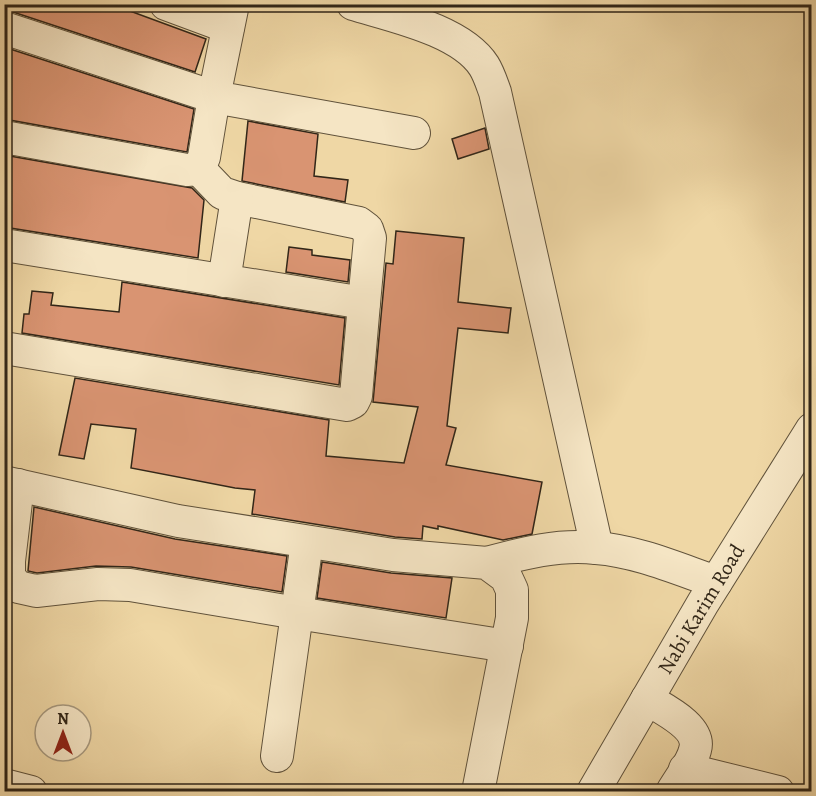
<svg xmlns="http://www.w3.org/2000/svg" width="816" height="796" font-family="Alegreya,serif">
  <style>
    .building { fill: #d99472; stroke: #312618; stroke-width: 1.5 }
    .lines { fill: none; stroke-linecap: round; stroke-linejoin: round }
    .minor-casing { stroke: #60523b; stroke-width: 34 }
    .minor { stroke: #f5e5c4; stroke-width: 32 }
    .labels { text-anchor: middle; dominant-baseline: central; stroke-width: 6; stroke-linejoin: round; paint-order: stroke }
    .street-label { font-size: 21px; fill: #312618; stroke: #f5e5c4 }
  </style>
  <rect width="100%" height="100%" fill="#efd7a5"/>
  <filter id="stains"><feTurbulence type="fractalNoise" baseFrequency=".00333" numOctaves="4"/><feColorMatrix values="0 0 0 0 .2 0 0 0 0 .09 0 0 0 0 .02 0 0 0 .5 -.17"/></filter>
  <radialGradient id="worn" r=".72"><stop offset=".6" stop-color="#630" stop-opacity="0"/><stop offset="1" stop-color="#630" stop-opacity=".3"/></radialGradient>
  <g class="building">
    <polygon points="13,4 111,4 206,39 195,72 10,11"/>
    <polygon points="4,47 194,109 187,152 4,119"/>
    <polygon points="248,121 318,134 314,176 348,180 345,202 242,181"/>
    <polygon points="485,128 489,149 458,159 452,139"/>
    <polygon points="4,155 192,188 204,200 198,258 4,227"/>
    <polygon points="396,231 464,238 458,302 511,308 508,333 458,328 447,426 456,428 446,465 542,482 532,534 503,540 438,526 438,529 423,526 422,539 395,537 252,514 255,490 235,488 131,468 136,429 91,424 84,459 59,455 75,378 329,420 326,456 404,463 418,407 373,402 386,263 393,264"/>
    <polygon points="289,247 312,250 312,255 350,260 348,282 286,272"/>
    <polygon points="122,282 345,318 339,385 22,333 24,314 29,314 32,291 53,293 51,305 119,312"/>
    <polygon points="34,507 175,539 287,556 282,592 131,567 96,566 37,573 28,571"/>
    <polygon points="322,562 391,573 452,578 446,618 317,598"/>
  </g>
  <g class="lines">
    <g class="minor-casing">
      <g id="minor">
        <polyline points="166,4 228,27"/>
        <polyline points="233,4 214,97 414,133"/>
        <path d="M353,4C392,16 461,30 484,66C489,74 492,84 495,92L597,548"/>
        <polyline points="4,28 214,97 204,157 199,169 187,170 4,137"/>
        <polyline points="199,169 222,193 237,198 359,223 367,229 370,238 364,303"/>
        <polyline points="4,245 364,303 356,396 353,402 347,405 4,348"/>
        <polyline points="224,281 237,198"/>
        <polyline points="4,482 178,521 393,555 487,563 506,577 512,590 512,618 478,792"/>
        <polyline points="18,485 9,561 9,577 18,587 36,591 98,584 130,585 297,613 507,646"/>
        <path d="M487,563C523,553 559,544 596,548C637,551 678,569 716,582"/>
        <path d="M647,699C663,709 702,727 695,750C692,763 679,780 672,792"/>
        <polyline points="277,756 307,542"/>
        <polyline points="685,769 778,792"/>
        <polyline points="4,785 31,792"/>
        <polyline points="593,792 703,603 812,429"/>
      </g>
    </g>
    <use href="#minor" class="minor"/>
  </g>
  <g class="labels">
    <g class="street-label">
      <text transform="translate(701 609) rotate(-59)">Nabi Karim Road</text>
    </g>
  </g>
  <rect width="816" height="796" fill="none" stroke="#efd7a5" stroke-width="24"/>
  <rect x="6" y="6" width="804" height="784" fill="none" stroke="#312618" stroke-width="3"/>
  <rect x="12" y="12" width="792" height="772" fill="none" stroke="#312618" stroke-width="1.5"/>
  <g transform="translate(63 733)"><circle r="28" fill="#f5e5c4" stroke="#a7997f" stroke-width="1.5"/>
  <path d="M0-4.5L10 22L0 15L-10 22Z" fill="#8f2418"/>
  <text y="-9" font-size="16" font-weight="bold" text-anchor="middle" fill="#312618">N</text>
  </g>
  <rect width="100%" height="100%" filter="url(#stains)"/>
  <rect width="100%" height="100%" fill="url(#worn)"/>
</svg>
